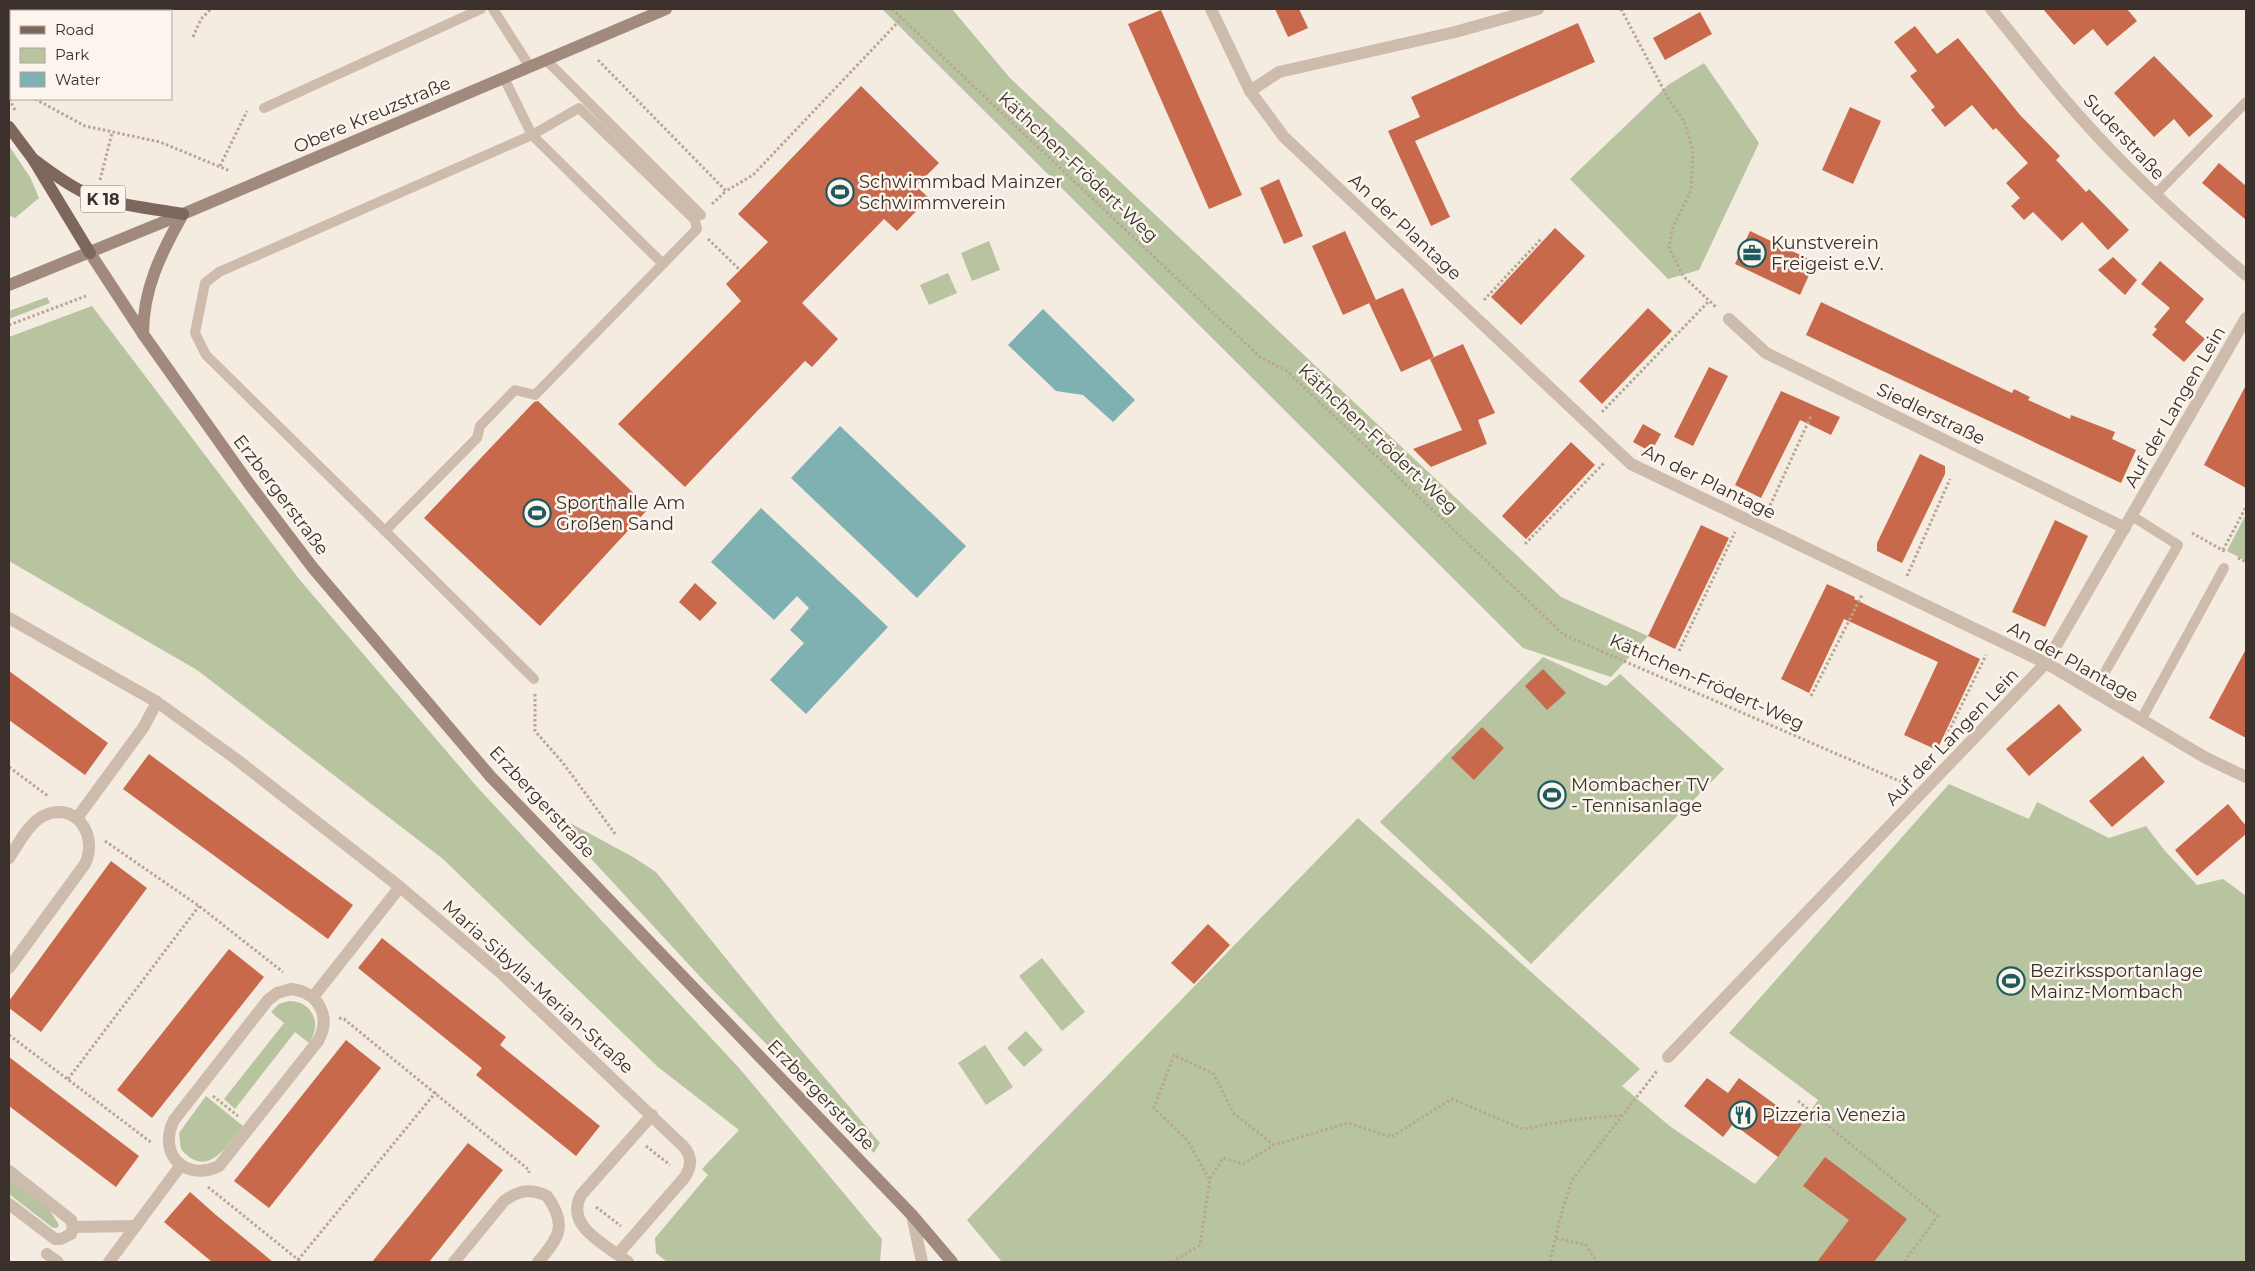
<svg xmlns="http://www.w3.org/2000/svg" width="2255" height="1271" font-family="Montserrat,sans-serif">
  <style>
    .green { fill: #b8c4a0 }
    .water { fill: #7fb0b2 }
    .building { fill: #c8694b }
    .lines { fill: none; stroke-linecap: round; stroke-linejoin: round }
    .path { stroke: #b9a596; stroke-width: 3; stroke-dasharray: 2.5 2.5; stroke-linecap: butt }
    .lane { stroke: #cdbbac; stroke-width: 10 }
    .street { stroke: #cdbbac; stroke-width: 12 }
    .secondary { stroke: #a18a7d; stroke-width: 12 }
    .primary { stroke: #7d675c; stroke-width: 12 }
    .labels { text-anchor: middle; dominant-baseline: central; stroke-width: 5; stroke-linejoin: round; paint-order: stroke }
    .shield { fill: #fbf5ee; stroke: #756b66; stroke-width: 1 }
    .shield-label { font-size: 16px; font-weight: bold; fill: #3b302b }
    .street-label { font-size: 18px; fill: #3b302b; stroke: #fbf5ee }
    .poi-label { font-size: 18px; fill: #3b302b; stroke: #fbf5ee; text-anchor: start }
  </style>
  <rect width="100%" height="100%" fill="#f4ebe1"/>
  <g class="green">
    <polygon points="882,9 952,9 1010,78 1561,597 1648,636 1611,677 1523,648"/>
    <polygon points="1704,63 1759,143 1699,270 1668,279 1570,179 1668,85"/>
    <polygon points="9,146 30,177 39,198 15,218 9,215"/>
    <polygon points="989,241 1000,270 972,281 961,253"/>
    <polygon points="948,273 957,293 929,305 920,285"/>
    <polygon points="47,297 50,303 9,319 9,311"/>
    <polygon points="92,306 299,579 478,788 740,1069 882,1239 880,1262 667,1262 656,1253 655,1238 708,1175 702,1169 739,1130 658,1067 443,859 197,670 9,561 9,337"/>
    <polygon points="2246,514 2246,561 2227,551"/>
    <polygon points="1543,657 1606,686 1620,674 1724,769 1531,964 1380,822"/>
    <polygon points="1949,784 2029,819 2037,802 2109,838 2146,826 2165,851 2197,885 2223,879 2246,896 2246,1262 1002,1262 967,1220 1358,818 1640,1069 1622,1086 1671,1127 1755,1184 1778,1157 1818,1100 1729,1033"/>
    <polygon points="546,810 633,857 656,872 780,1025 880,1143 874,1153 705,982"/>
    <polygon points="1042,958 1085,1012 1062,1031 1019,976"/>
    <path d="M289,1001C312,1001 323,1024 309,1043L295,1032L235,1109L224,1099L284,1023L271,1012L279,1004Z"/>
    <polygon points="1026,1031 1043,1050 1024,1067 1007,1048"/>
    <polygon points="985,1045 1013,1087 986,1105 958,1063"/>
    <path d="M206,1096L243,1126C226,1147 207,1180 181,1149L179,1133Z"/>
    <polygon points="9,1178 49,1209 59,1225 57,1228 53,1228 9,1194"/>
  </g>
  <g class="water">
    <polygon points="1043,309 1135,400 1113,422 1083,395 1056,391 1008,345"/>
    <polygon points="840,426 966,546 917,598 791,478"/>
    <polygon points="761,508 888,627 806,714 770,680 804,643 790,630 809,608 797,596 774,620 711,562"/>
  </g>
  <g class="building">
    <polygon points="1275,9 1299,9 1308,28 1288,37"/>
    <polygon points="2043,9 2127,9 2137,21 2107,46 2093,29 2074,45"/>
    <polygon points="1161,10 1242,195 1209,209 1128,24"/>
    <polygon points="1700,12 1712,34 1665,60 1653,38"/>
    <polygon points="1578,23 1595,62 1415,141 1450,217 1431,226 1388,131 1420,117 1411,97"/>
    <polygon points="1915,26 1937,54 1958,38 2020,115 2060,156 2056,160 2086,192 2089,189 2129,230 2108,250 2082,222 2062,241 2033,212 2024,220 2011,206 2020,198 2006,183 2028,163 1996,128 1993,130 1972,105 1945,127 1931,110 1935,107 1910,76 1917,71 1894,42"/>
    <polygon points="2154,56 2213,116 2189,137 2174,119 2154,137 2114,93"/>
    <polygon points="861,86 939,163 916,186 929,198 897,231 884,219 802,303 838,339 812,367 805,361 685,487 618,424 741,301 726,284 768,242 738,214"/>
    <polygon points="1850,107 1881,121 1853,184 1822,170"/>
    <polygon points="2219,163 2246,186 2246,220 2202,183"/>
    <polygon points="1279,179 1303,236 1284,244 1260,188"/>
    <polygon points="1555,228 1585,256 1521,325 1491,297"/>
    <polygon points="1345,231 1376,300 1343,315 1312,246"/>
    <polygon points="1750,231 1815,262 1800,295 1735,264"/>
    <polygon points="2113,257 2137,280 2125,295 2098,270"/>
    <polygon points="2160,261 2204,299 2185,322 2205,339 2184,362 2152,335 2157,329 2154,327 2170,308 2141,284"/>
    <polygon points="1403,288 1434,357 1401,372 1369,303"/>
    <polygon points="1821,302 2012,393 2014,389 2030,397 2028,400 2070,419 2071,415 2115,432 2112,439 2136,450 2121,483 1806,335"/>
    <polygon points="1648,308 1672,331 1602,404 1579,381"/>
    <polygon points="1463,344 1495,413 1478,420 1487,444 1431,467 1413,449 1462,430 1430,359"/>
    <polygon points="1709,367 1728,376 1693,446 1674,437"/>
    <polygon points="2246,385 2246,488 2204,465"/>
    <polygon points="1781,391 1840,417 1831,435 1800,420 1761,498 1735,485"/>
    <polygon points="538,401 649,508 540,626 424,518 534,402"/>
    <polygon points="1643,424 1661,434 1651,452 1633,442"/>
    <polygon points="1571,442 1595,465 1526,539 1502,516"/>
    <polygon points="1920,454 1945,466 1945,474 1902,563 1877,551 1877,543"/>
    <polygon points="2055,520 2088,536 2045,627 2012,612"/>
    <polygon points="1701,525 1729,538 1675,649 1648,636"/>
    <polygon points="695,583 717,603 700,621 679,602"/>
    <polygon points="1827,584 1855,597 1854,599 1980,659 1937,750 1904,735 1938,662 1844,619 1809,693 1781,679"/>
    <polygon points="2246,649 2246,738 2209,718"/>
    <polygon points="1543,669 1566,693 1547,710 1525,686"/>
    <polygon points="9,671 108,743 85,775 9,720"/>
    <polygon points="2059,704 2082,730 2029,776 2006,749"/>
    <polygon points="1482,727 1504,748 1474,780 1451,758"/>
    <polygon points="149,754 353,905 328,939 123,789"/>
    <polygon points="2143,756 2165,782 2112,827 2089,801"/>
    <polygon points="2228,804 2246,826 2246,834 2197,876 2175,850"/>
    <polygon points="111,861 147,888 41,1032 9,1008 9,1001"/>
    <polygon points="1208,924 1230,945 1194,984 1171,963"/>
    <polygon points="382,938 506,1037 500,1045 600,1126 576,1156 476,1075 482,1068 358,968"/>
    <polygon points="229,949 264,977 152,1118 117,1090"/>
    <polygon points="346,1040 381,1068 269,1208 234,1181"/>
    <polygon points="9,1057 139,1156 116,1187 9,1106"/>
    <polygon points="1707,1078 1728,1093 1739,1078 1802,1124 1778,1157 1733,1124 1723,1137 1684,1106"/>
    <polygon points="468,1143 503,1170 490,1186 429,1262 372,1262"/>
    <polygon points="1825,1157 1907,1219 1874,1262 1817,1262 1849,1220 1803,1186"/>
    <polygon points="190,1192 216,1215 273,1262 212,1262 164,1222"/>
  </g>
  <g class="lines">
    <g class="path">
      <polyline points="892,9 1260,357 1287,371 1564,635 1906,784"/>
      <polyline points="1621,9 1668,98 1684,121 1693,151 1691,190 1672,229 1669,247 1683,276 1717,308"/>
      <polyline points="193,37 201,19 211,9"/>
      <polyline points="598,60 726,191 753,175 902,18"/>
      <polyline points="9,84 11,86"/>
      <polyline points="9,99 15,110"/>
      <polyline points="35,99 85,126 160,142 230,171"/>
      <polyline points="220,166 247,111"/>
      <polyline points="100,180 112,133"/>
      <polyline points="712,204 726,191"/>
      <polyline points="708,239 740,270"/>
      <polyline points="1484,300 1542,238"/>
      <polyline points="9,325 86,296"/>
      <polyline points="1602,412 1709,301"/>
      <polyline points="1768,510 1811,416"/>
      <polyline points="2192,533 2226,552"/>
      <polyline points="1525,544 1604,463"/>
      <polyline points="2223,550 2246,507"/>
      <polyline points="2238,558 2246,562"/>
      <polyline points="1907,576 1950,479"/>
      <polyline points="1679,651 1735,532"/>
      <polyline points="535,694 535,731 563,763 616,835"/>
      <polyline points="1811,696 1862,595"/>
      <polyline points="1944,741 1986,655"/>
      <polyline points="9,767 48,796"/>
      <polyline points="105,841 199,906 283,972"/>
      <polyline points="339,1018 344,1019 529,1170 529,1173"/>
      <polyline points="9,1035 152,1143"/>
      <polyline points="68,1079 199,906"/>
      <polyline points="213,1096 238,1116"/>
      <polyline points="1798,1101 1938,1216 1904,1262"/>
      <polyline points="646,1146 670,1165"/>
      <polyline points="1209,1179 1188,1141 1154,1108 1174,1055 1214,1074 1233,1113 1274,1145"/>
      <polyline points="208,1187 301,1262"/>
      <polyline points="596,1207 621,1226"/>
      <polyline points="1556,1238 1586,1245 1597,1262"/>
      <polyline points="298,1260 436,1092"/>
      <polyline points="1172,1262 1200,1245 1210,1179 1223,1158 1243,1164 1274,1145 1348,1123 1391,1137 1452,1099 1523,1129 1572,1120 1624,1115"/>
      <polyline points="1550,1262 1559,1222 1572,1180 1657,1071"/>
    </g>
    <g class="lane">
      <polyline points="493,9 530,67"/>
      <polyline points="546,60 701,215"/>
      <polyline points="504,78 532,135 663,264"/>
      <polyline points="264,108 481,9"/>
      <polygon points="579,108 695,220 697,229 535,395 515,390 480,426 477,438 385,531 206,355 195,333 205,283 219,272 532,135"/>
      <polyline points="2155,195 2246,102"/>
      <polyline points="385,531 534,679"/>
      <polyline points="2105,672 2178,545 2132,516"/>
      <polyline points="2141,720 2224,568"/>
    </g>
    <g class="street">
      <polyline points="1211,9 1250,91 1284,137 1631,464 2046,663 2206,758 2246,777"/>
      <path d="M1991,9C2021,45 2049,83 2081,118C2131,175 2188,226 2246,275"/>
      <polyline points="1250,91 1279,72 1455,32 1538,9"/>
      <polyline points="1729,319 1766,353 2125,528"/>
      <path d="M9,618L157,702L236,759L400,887L501,973L683,1146C692,1156 692,1165 685,1177L618,1254"/>
      <polyline points="77,818 143,728 157,702"/>
      <path d="M9,858C18,845 28,824 43,816C75,800 99,835 85,864L9,968"/>
      <path d="M291,989C318,992 332,1016 318,1041L219,1166C185,1182 157,1154 174,1120L268,1000L277,993Z"/>
      <polyline points="313,997 400,887"/>
      <polyline points="1668,1057 2046,663 2246,318"/>
      <polyline points="9,1171 71,1220 73,1227 71,1234 61,1239 55,1239 9,1204"/>
      <polyline points="912,1215 922,1262"/>
      <polyline points="73,1227 136,1226"/>
      <polyline points="47,1254 58,1262"/>
      <polyline points="109,1262 181,1165"/>
      <path d="M454,1262L504,1201C519,1190 531,1188 547,1196C568,1225 559,1238 538,1262"/>
      <path d="M628,1262C607,1245 564,1227 581,1195L652,1115"/>
    </g>
    <g class="secondary">
      <polyline points="90,253 143,334 250,485 313,568 491,777 912,1215 952,1262"/>
      <polyline points="9,285 183,214 666,9"/>
      <path d="M143,334C143,289 161,253 183,214"/>
    </g>
    <g class="primary">
      <polyline points="9,127 33,159 90,253"/>
      <path d="M33,159C49,171 66,184 85,193C115,206 151,208 183,214"/>
    </g>
  </g>
  <defs>
    <g id="stadium-ring" transform="scale(1.4375)"><circle r="9.5" fill="#fbf5ee" stroke="#1f5a5e" stroke-width="1.5"/><path d="M0-5a6.5 5 0 1 0 0 10a6.5 5 0 1 0 0-10ZM-3.5-1.8h7v3.6h-7Z" fill="#1f5a5e"/></g>
    <g id="office-ring" transform="scale(1.4375)"><circle r="9.5" fill="#fbf5ee" stroke="#1f5a5e" stroke-width="1.5"/><path d="M-6-3h4V-5.5h4V-3h4V5H-6ZM-1-4.5V-3h2v-1.5ZM-6 0V1H6V0Z" fill="#1f5a5e"/></g>
    <g id="restaurant-ring" transform="scale(1.4375)"><circle r="9.5" fill="#fbf5ee" stroke="#1f5a5e" stroke-width="1.5"/><path d="M-5-6h1v4h1v-4h1v4h1v-4h1v5L-1.5 .5V6h-2V.5L-5-1ZM5-6V6H3V1.5H1.5Q1.5-4 5-6Z" fill="#1f5a5e"/></g>
  </defs>
  <g fill-rule="evenodd">
    <use href="#stadium-ring" x="840" y="192"/>
    <use href="#office-ring" x="1752" y="253"/>
    <use href="#stadium-ring" x="537" y="513"/>
    <use href="#stadium-ring" x="1552" y="795"/>
    <use href="#stadium-ring" x="2011" y="981"/>
    <use href="#restaurant-ring" x="1743" y="1115"/>
  </g>
  <g class="labels">
    <rect class="shield" x="80.5" y="185.5" width="45" height="27" rx="4"/>
    <g class="shield-label">
      <text x="103" y="199">K 18</text>
    </g>
    <g class="street-label">
      <text transform="translate(372 115) rotate(-23)">Obere Kreuzstraße</text>
      <text transform="translate(2124 137) rotate(47)">Suderstraße</text>
      <text transform="translate(1078 167) rotate(43)">Käthchen-Frödert-Weg</text>
      <text transform="translate(1405 227) rotate(43)">An der Plantage</text>
      <text transform="translate(2175 407) rotate(-60)">Auf der Langen Lein</text>
      <text transform="translate(1931 414) rotate(26)">Siedlerstraße</text>
      <text transform="translate(1378 439) rotate(43)">Käthchen-Frödert-Weg</text>
      <text transform="translate(1709 482) rotate(26)">An der Plantage</text>
      <text transform="translate(281 495) rotate(53)">Erzbergerstraße</text>
      <text transform="translate(2073 662) rotate(29)">An der Plantage</text>
      <text transform="translate(1707 682) rotate(24)">Käthchen-Frödert-Weg</text>
      <text transform="translate(1952 737) rotate(-46)">Auf der Langen Lein</text>
      <text transform="translate(542 802) rotate(47)">Erzbergerstraße</text>
      <text transform="translate(538 987) rotate(42)">Maria-Sibylla-Merian-Straße</text>
      <text transform="translate(821 1095) rotate(46)">Erzbergerstraße</text>
    </g>
    <g class="poi-label">
      <text x="859" y="182">Schwimmbad Mainzer<tspan x="859" dy="21">Schwimmverein</tspan></text>
      <text x="1771" y="243">Kunstverein<tspan x="1771" dy="21">Freigeist e.V.</tspan></text>
      <text x="556" y="503">Sporthalle Am<tspan x="556" dy="21">Großen Sand</tspan></text>
      <text x="1571" y="785">Mombacher TV<tspan x="1571" dy="21">- Tennisanlage</tspan></text>
      <text x="2030" y="971">Bezirkssportanlage<tspan x="2030" dy="21">Mainz-Mombach</tspan></text>
      <text x="1762" y="1115">Pizzeria Venezia</text>
    </g>
  </g>
  <rect width="2255" height="1271" fill="none" stroke="#3b302b" stroke-width="20"/>
  <rect x="10" y="10" width="162" height="90" fill="#fbf5ee" stroke="#aea6a0"/>
  <rect x="20" y="26" width="25" height="8" fill="#7d675c" stroke="#aea6a0"/>
  <text x="55" y="35" font-size="15" fill="#3b302b">Road</text>
  <rect x="20" y="48" width="25" height="15" fill="#b8c4a0" stroke="#aea6a0"/>
  <text x="55" y="60" font-size="15" fill="#3b302b">Park</text>
  <rect x="20" y="72" width="25" height="15" fill="#7fb0b2" stroke="#aea6a0"/>
  <text x="55" y="85" font-size="15" fill="#3b302b">Water</text>
</svg>
